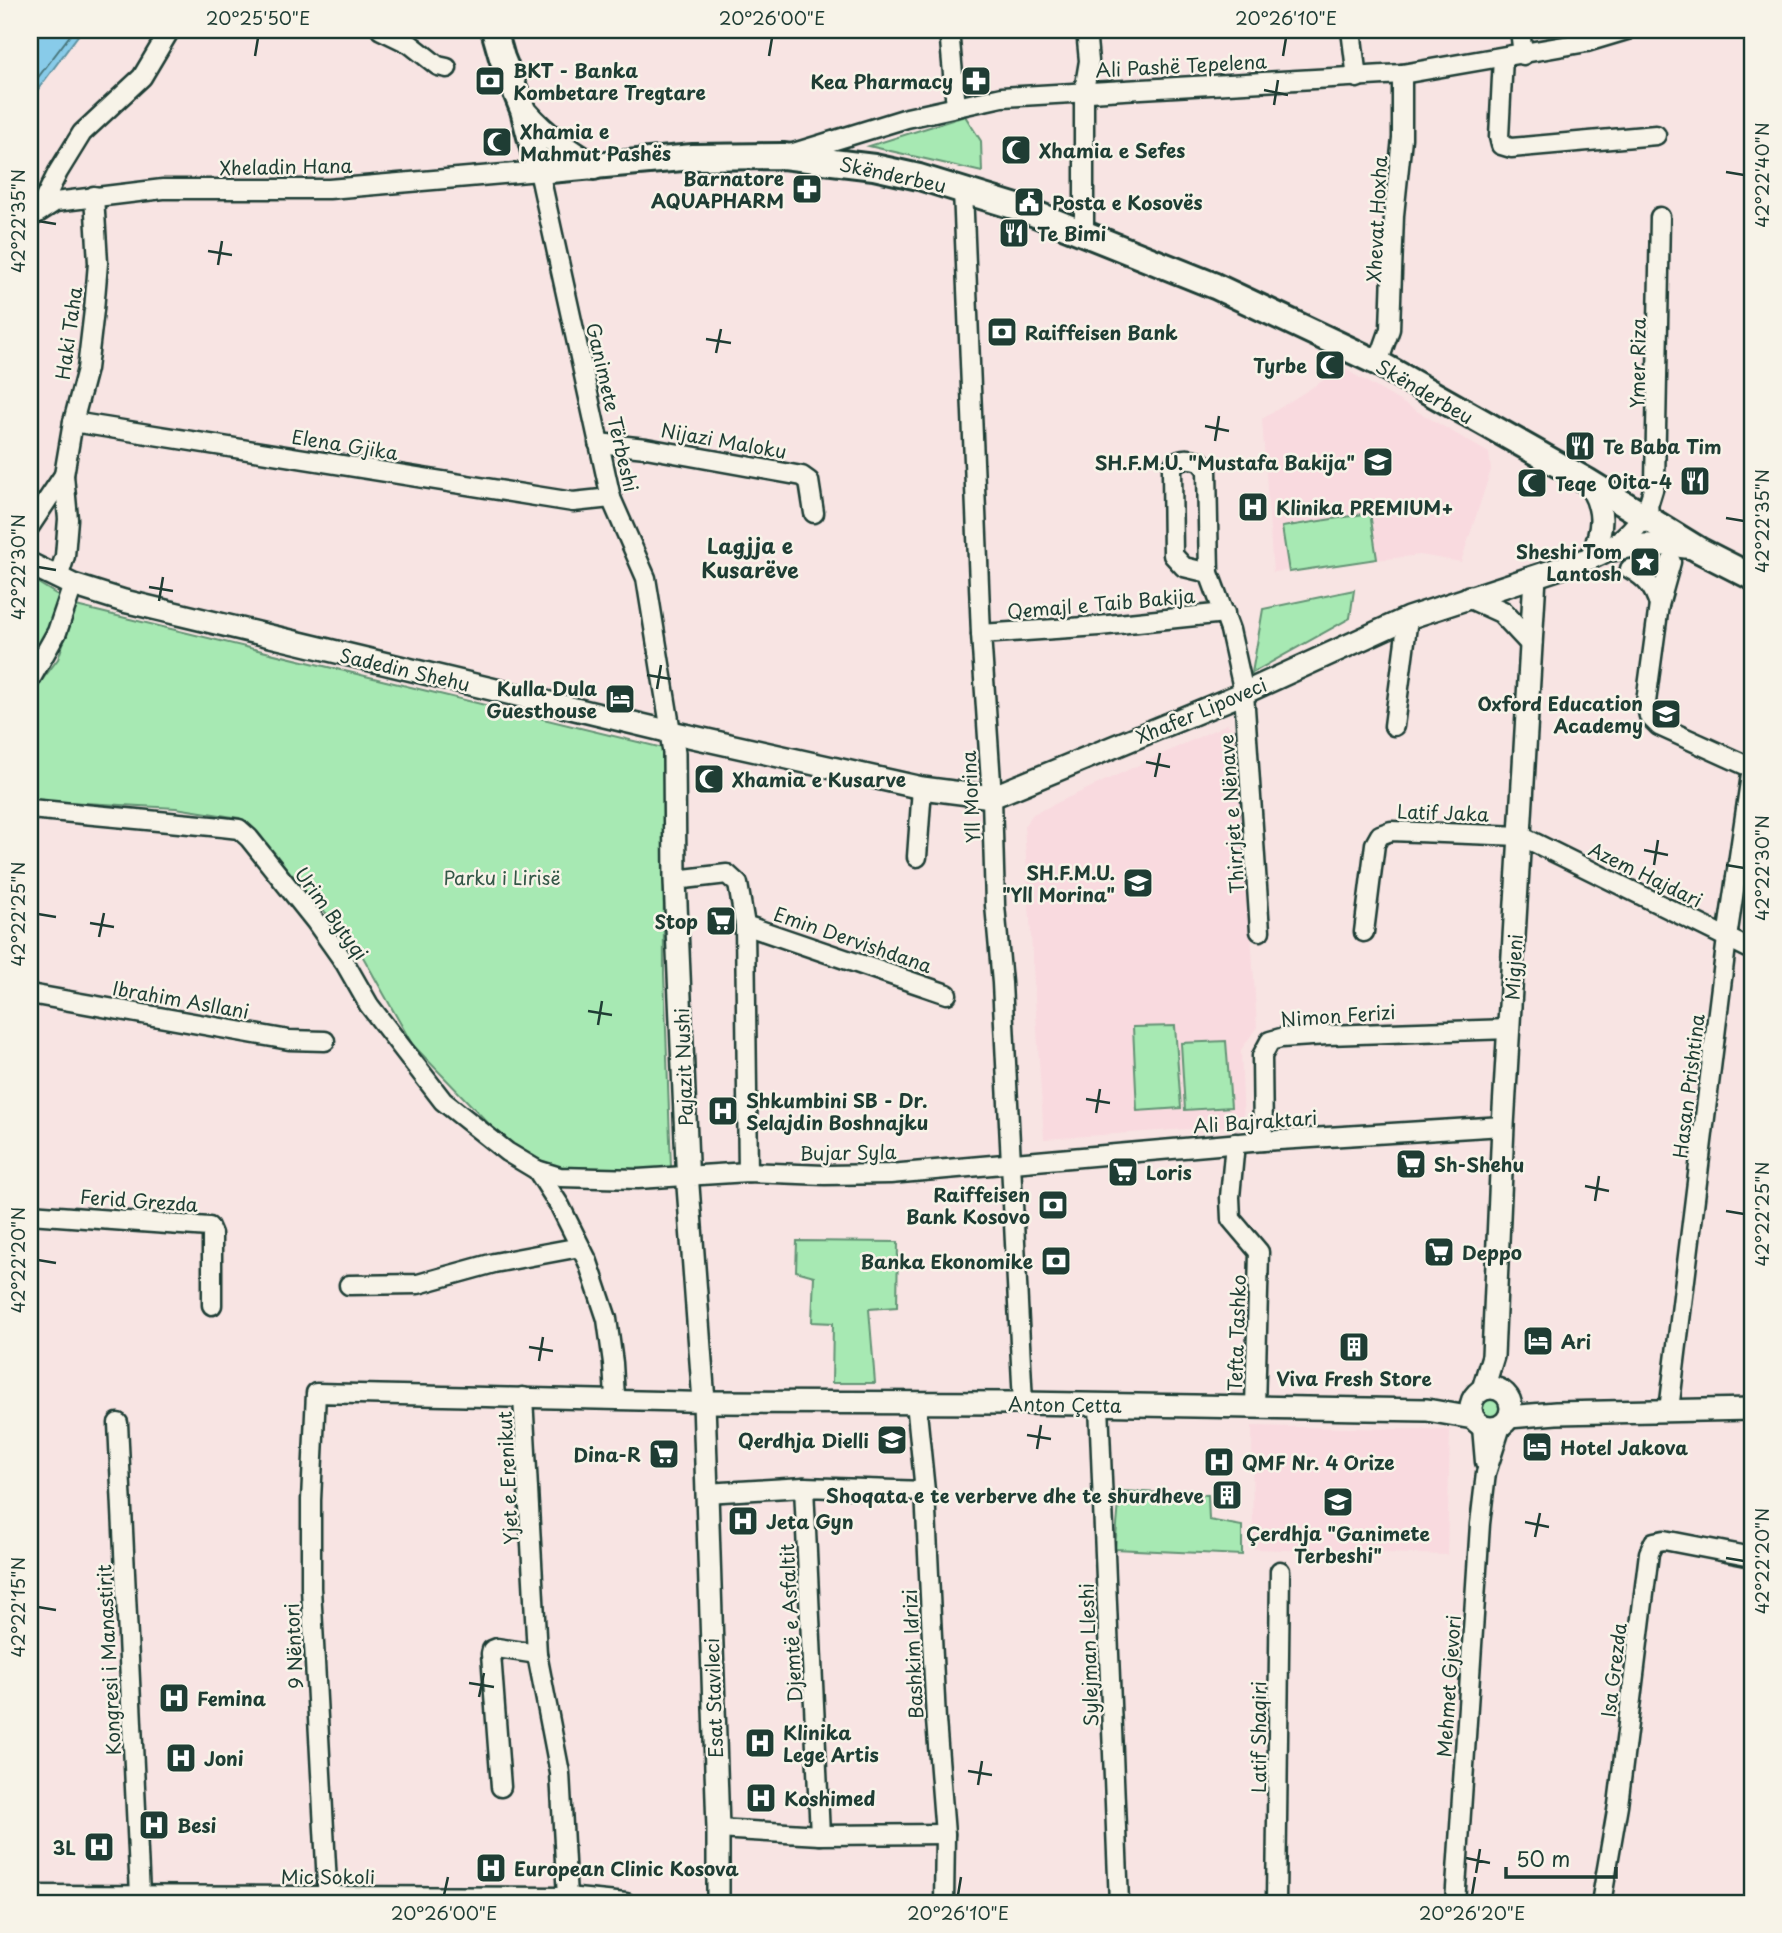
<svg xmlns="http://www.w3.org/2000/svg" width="1782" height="1933" font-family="'Playpen Sans',sans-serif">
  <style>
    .built { fill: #f9dadf }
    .green { fill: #a7e9b3; stroke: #639374; stroke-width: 2 }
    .water { fill: #88cbe9; stroke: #5e92a1; stroke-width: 2 }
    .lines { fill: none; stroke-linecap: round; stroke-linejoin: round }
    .shore { stroke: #49767c; stroke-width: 2 }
    .minor-casing { stroke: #1f3d34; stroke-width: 23 }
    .tertiary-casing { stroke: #1f3d34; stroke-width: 26 }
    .secondary-casing { stroke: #1f3d34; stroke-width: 30 }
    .minor { stroke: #f7f3e8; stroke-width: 18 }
    .tertiary { stroke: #f7f3e8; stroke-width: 21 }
    .secondary { stroke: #f7f3e8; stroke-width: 24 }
    .ticks { fill: none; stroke: #1f3d34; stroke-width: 2.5 }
    .labels { text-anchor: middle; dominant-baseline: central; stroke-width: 5; stroke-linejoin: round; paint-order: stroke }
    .street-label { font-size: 19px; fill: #1f3d34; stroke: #f7f3e8 }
    .poi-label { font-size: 19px; font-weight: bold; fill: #1f3d34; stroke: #f7f3e8; text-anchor: start }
    .park-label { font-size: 19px; fill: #335747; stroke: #f7f3e8 }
    .neighbourhood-label { font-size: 21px; font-weight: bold; fill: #1f3d34; stroke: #f7f3e8 }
    .neatline { fill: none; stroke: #1f3d34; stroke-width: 2.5 }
    .ticks-label { font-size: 18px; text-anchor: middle; fill: #1f3d34 }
  </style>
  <rect width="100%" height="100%" fill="#f8e4e3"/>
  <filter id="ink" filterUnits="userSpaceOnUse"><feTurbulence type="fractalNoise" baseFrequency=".0143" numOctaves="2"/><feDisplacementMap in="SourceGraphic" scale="14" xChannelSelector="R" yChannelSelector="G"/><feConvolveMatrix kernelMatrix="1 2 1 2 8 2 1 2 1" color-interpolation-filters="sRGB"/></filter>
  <g filter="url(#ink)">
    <g class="built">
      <polygon points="1343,368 1489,453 1491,470 1461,562 1420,555 1273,572 1262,419"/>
      <polygon points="1227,724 1238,732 1257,1027 1241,1050 1244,1125 1044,1139 1024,826 1033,814"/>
      <polygon points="1252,1426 1450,1430 1447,1555 1253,1549"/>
    </g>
    <g class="green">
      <polygon points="965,116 981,141 982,172 869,146"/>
      <polygon points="1370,513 1377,559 1289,572 1282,527"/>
      <polygon points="30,578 59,596 48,632 30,663"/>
      <polygon points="1354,590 1350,618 1252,673 1263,609"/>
      <polygon points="76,606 663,748 664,974 671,1167 597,1178 519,1155 412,1044 358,948 239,818 176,808 30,800 30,696 58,659"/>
      <polygon points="1175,1026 1181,1108 1137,1111 1133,1027"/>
      <polygon points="1226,1041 1231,1107 1185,1110 1181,1043"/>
      <polygon points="797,1241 898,1242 897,1307 869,1309 875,1383 832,1383 833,1323 812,1322 814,1276 796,1271"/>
      <circle cx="1490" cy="1408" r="12"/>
      <polygon points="1120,1491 1208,1495 1209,1520 1242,1526 1242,1555 1115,1549"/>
    </g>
    <polygon class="water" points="36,30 82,30 30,100 30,38"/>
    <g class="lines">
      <polyline class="shore" points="30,88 74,30"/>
      <g class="minor-casing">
        <g id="minor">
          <polyline points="381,30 410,44 438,66 447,68"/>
          <polyline points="949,30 956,107"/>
          <polyline points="1351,30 1357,78"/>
          <polyline points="1520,30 1523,55"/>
          <polyline points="1503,57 1499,137 1501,145 1511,148 1656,135"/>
          <polyline points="790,154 907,118 1002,97 1402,74 1587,42 1627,30"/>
          <polyline points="963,190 981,634 992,797 995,905 1002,983 1023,1403"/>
          <polyline points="38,212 58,172 82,133 142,77 170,30"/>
          <polyline points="30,218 55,202 163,189 329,189 539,171 611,498 646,578 671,732"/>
          <polyline points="1084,233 1084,91 1089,61 1086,30"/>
          <polyline points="1378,363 1390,329 1394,215 1402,138 1402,74"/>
          <polyline points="73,422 573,502 611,498"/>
          <polyline points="598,443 646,448 802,476 809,481 814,513"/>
          <polyline points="1647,509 1655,483 1660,217"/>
          <polyline points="30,526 64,475"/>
          <polyline points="1671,562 1659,605 1646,702 1649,716 1659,726 1752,768"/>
          <path d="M1630,569C1646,578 1654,587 1659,605"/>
          <path d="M1209,573L1184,567L1173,555L1172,470C1175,456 1189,458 1200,461L1207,470L1209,573L1230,630L1244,693L1260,931"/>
          <polyline points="58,578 65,556 68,519 64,475 73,422 87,369 94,310 98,263 94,196"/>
          <polyline points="981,634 1099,626 1225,613"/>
          <polyline points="30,680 57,632 73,585"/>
          <polyline points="1394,726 1408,618"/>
          <polyline points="30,809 222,827 239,829 249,838 316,922 345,963 369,1005 443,1101 507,1152 537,1170 560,1206 588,1262 607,1319 613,1363 615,1398"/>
          <polyline points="917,857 922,788"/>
          <polyline points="675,880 727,874 738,884 745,925 748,1172"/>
          <polyline points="745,925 947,994"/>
          <polyline points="1364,932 1375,844 1380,835 1391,831 1521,836 1752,950"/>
          <polyline points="30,994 289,1040 325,1041"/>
          <polyline points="1263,1141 1262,1056 1270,1041 1281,1038 1327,1035 1510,1029"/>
          <polyline points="1235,1143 1230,1197 1231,1219 1259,1252 1255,1408"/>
          <polyline points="537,1170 560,1177 638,1179 748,1172 825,1175 890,1174 1263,1141 1503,1126"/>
          <polyline points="30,1214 209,1227 212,1234 212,1305"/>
          <polyline points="349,1285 418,1284 494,1263 580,1247"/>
          <polyline points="523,1397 537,1654 560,1773 567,1897"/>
          <polyline points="916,1402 925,1491 936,1720 945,1834 944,1903"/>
          <polyline points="1099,1405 1119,1903"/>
          <polyline points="1669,1410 1727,938 1752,768"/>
          <polyline points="118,1423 140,1895"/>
          <polyline points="1482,1427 1485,1462"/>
          <polyline points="706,1493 804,1487"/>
          <polyline points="501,1787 491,1654 492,1650 497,1648 537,1654"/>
          <polyline points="718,1829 820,1835 945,1834"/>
          <polyline points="820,1835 804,1487 925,1491"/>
          <polyline points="30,1895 567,1897 626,1903"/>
          <polyline points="328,1903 311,1588 311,1500 316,1393 704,1402"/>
          <polyline points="1276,1903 1280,1571"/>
          <polyline points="1455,1903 1480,1524 1486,1473 1501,1426"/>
          <polyline points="1601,1903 1618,1805 1649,1553 1654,1542 1664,1540 1752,1557"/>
        </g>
      </g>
      <g class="tertiary-casing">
        <g id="tertiary">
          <path d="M1587,481C1606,509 1604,528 1591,558"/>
          <path d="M1613,550C1640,543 1664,543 1692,548"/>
          <path d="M30,564L73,585L124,601L671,732L922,788L992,797L1244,693L1408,618L1591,558C1615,548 1635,533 1647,509"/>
          <polyline points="1469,597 1502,612 1531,643"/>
          <polyline points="671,732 674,753 675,880 688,1186 704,1402 718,1829 718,1903"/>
          <circle cx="1491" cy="1408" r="20"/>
          <polyline points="1483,1389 1493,1356 1503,1126 1535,577"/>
          <polyline points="704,1402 1023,1403 1427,1410 1473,1418"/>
          <polyline points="1509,1417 1556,1413 1752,1409"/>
        </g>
      </g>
      <g class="secondary-casing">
        <g id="secondary">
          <polyline points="494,30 502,58 523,110 539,171 693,157 783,156 874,167 919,177 1023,209 1215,286 1378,363 1587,481 1699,550 1752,577"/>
          <path d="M526,114C546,137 568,151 594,167"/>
        </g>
      </g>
      <use href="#minor" class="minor"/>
      <use href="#tertiary" class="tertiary"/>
      <use href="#secondary" class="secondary"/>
    </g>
  </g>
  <path class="ticks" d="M255,56L258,38M769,56L772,38M1283,56L1286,38M1264,90L1288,95M1274,105L1278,80M1726,172L1744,175M38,221L56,224M208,251L232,255M218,265L222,241M706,339L731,343M716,353L721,329M1205,426L1229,431M1215,441L1219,416M1726,518L1744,521M38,567L56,570M149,587L173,591M159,601L163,577M647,675L671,679M657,689L661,665M1146,762L1170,767M1155,777L1160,753M1644,850L1668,855M1654,865L1658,840M1726,865L1744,868M38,914L56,917M90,923L114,927M99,937L104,913M588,1011L612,1015M598,1025L602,1001M1086,1099L1110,1103M1096,1113L1100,1089M1585,1186L1609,1191M1595,1201L1599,1176M1726,1211L1744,1214M38,1260L56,1263M529,1347L553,1351M539,1361L543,1337M1027,1435L1051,1439M1037,1449L1041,1425M1525,1522L1549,1527M1535,1537L1540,1513M1726,1558L1744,1561M38,1607L56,1610M469,1683L494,1687M479,1697L484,1673M968,1771L992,1775M978,1785L982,1761M1466,1858L1490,1863M1476,1873L1480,1849M444,1895L448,1877M958,1895L961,1877M1472,1895L1475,1877"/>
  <defs>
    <g id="bank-square" transform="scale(1.575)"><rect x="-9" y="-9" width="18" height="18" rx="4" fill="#1f3d34" stroke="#f7f3e8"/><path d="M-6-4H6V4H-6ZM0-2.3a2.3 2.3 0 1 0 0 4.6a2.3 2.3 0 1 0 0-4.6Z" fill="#fff"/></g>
    <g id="pharmacy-square" transform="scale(1.575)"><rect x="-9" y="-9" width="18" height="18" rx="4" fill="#1f3d34" stroke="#f7f3e8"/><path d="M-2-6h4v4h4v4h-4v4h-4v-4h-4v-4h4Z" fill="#fff"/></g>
    <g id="mosque-square" transform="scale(1.575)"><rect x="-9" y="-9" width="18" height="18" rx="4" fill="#1f3d34" stroke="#f7f3e8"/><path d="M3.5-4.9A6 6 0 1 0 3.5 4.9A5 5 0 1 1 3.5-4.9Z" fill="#fff"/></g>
    <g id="civic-square" transform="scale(1.575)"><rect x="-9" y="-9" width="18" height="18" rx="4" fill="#1f3d34" stroke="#f7f3e8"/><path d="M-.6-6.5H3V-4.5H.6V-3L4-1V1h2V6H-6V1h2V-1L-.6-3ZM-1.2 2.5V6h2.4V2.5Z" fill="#fff"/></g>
    <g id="restaurant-square" transform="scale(1.575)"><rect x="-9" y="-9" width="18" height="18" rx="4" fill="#1f3d34" stroke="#f7f3e8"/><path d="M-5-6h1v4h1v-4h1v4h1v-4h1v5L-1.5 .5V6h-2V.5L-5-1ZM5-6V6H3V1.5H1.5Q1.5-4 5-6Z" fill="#fff"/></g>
    <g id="school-square" transform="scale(1.575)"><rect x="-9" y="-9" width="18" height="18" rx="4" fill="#1f3d34" stroke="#f7f3e8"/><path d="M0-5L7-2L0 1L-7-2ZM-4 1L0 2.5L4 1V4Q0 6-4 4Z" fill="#fff"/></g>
    <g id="hospital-square" transform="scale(1.575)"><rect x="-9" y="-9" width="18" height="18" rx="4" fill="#1f3d34" stroke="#f7f3e8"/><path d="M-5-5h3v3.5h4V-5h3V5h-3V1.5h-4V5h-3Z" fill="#fff"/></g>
    <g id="sight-square" transform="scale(1.575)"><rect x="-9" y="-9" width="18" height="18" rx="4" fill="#1f3d34" stroke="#f7f3e8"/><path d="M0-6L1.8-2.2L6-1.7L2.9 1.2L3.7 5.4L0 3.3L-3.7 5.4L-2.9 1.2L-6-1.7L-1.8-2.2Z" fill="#fff"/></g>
    <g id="hotel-square" transform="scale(1.575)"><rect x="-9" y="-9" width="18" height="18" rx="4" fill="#1f3d34" stroke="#f7f3e8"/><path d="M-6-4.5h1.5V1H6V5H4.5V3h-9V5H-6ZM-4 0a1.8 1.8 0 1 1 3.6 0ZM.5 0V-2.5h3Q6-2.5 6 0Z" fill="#fff"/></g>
    <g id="supermarket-square" transform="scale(1.575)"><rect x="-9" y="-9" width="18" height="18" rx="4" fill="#1f3d34" stroke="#f7f3e8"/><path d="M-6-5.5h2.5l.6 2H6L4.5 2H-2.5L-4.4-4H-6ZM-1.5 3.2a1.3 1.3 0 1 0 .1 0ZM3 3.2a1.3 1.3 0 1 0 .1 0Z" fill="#fff"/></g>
    <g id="building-square" transform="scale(1.575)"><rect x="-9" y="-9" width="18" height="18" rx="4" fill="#1f3d34" stroke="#f7f3e8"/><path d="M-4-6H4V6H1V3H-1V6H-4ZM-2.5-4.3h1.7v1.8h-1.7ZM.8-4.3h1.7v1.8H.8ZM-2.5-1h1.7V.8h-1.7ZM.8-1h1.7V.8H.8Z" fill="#fff"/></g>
  </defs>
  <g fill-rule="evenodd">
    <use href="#bank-square" x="490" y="81"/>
    <use href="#pharmacy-square" x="976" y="81"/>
    <use href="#mosque-square" x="497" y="142"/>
    <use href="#mosque-square" x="1016" y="150"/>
    <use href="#pharmacy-square" x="807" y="189"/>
    <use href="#civic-square" x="1029" y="202"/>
    <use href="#restaurant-square" x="1014" y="233"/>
    <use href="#bank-square" x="1002" y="332"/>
    <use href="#mosque-square" x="1330" y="365"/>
    <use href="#restaurant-square" x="1580" y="446"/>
    <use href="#school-square" x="1378" y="462"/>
    <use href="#restaurant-square" x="1695" y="481"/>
    <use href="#mosque-square" x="1532" y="483"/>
    <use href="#hospital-square" x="1253" y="507"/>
    <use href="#sight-square" x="1645" y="562"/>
    <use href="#hotel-square" x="620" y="699"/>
    <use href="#school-square" x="1666" y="714"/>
    <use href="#mosque-square" x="709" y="779"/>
    <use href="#school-square" x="1138" y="883"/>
    <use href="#supermarket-square" x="721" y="921"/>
    <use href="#hospital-square" x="723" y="1111"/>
    <use href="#supermarket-square" x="1411" y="1164"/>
    <use href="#supermarket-square" x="1123" y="1172"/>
    <use href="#bank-square" x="1053" y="1205"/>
    <use href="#supermarket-square" x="1439" y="1252"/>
    <use href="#bank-square" x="1056" y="1261"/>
    <use href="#hotel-square" x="1538" y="1341"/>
    <use href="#building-square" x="1354" y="1347"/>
    <use href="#school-square" x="892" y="1440"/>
    <use href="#hotel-square" x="1537" y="1447"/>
    <use href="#supermarket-square" x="664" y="1454"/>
    <use href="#hospital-square" x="1219" y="1462"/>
    <use href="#building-square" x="1227" y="1495"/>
    <use href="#school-square" x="1338" y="1502"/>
    <use href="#hospital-square" x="743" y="1521"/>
    <use href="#hospital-square" x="174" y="1698"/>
    <use href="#hospital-square" x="760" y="1743"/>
    <use href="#hospital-square" x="181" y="1758"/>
    <use href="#hospital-square" x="761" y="1798"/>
    <use href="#hospital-square" x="154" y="1825"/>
    <use href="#hospital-square" x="99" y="1847"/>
    <use href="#hospital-square" x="491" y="1868"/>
  </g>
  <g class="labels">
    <g class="street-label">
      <text transform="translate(1181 65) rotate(-3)">Ali Pashë Tepelena</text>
      <text transform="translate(286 166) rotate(-1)">Xheladin Hana</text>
      <text transform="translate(893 174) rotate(12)">Skënderbeu</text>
      <text transform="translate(1376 219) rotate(-87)">Xhevat Hoxha</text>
      <text transform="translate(68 333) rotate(-82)">Haki Taha</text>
      <text transform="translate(1637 363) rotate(-89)">Ymer Riza</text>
      <text transform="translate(1425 391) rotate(30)">Skënderbeu</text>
      <text transform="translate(613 407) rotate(77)">Ganimete Tërbeshi</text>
      <text transform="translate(724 440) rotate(10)">Nijazi Maloku</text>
      <text transform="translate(345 444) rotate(9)">Elena Gjika</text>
      <text transform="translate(1101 603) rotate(-5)">Qemajl e Taib Bakija</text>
      <text transform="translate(405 669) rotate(13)">Sadedin Shehu</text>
      <text transform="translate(1201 710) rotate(-23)">Xhafer Lipoveci</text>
      <text transform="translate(970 797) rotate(-93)">Yll Morina</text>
      <text transform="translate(1443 812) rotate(2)">Latif Jaka</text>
      <text transform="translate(1231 814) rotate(-94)">Thirrjet e Nënave</text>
      <text transform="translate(1646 874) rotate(26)">Azem Hajdari</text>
      <text transform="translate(332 913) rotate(54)">Urim Bytyqi</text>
      <text transform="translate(853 939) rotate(19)">Emin Dervishdana</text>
      <text transform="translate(1513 967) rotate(-87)">Migjeni</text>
      <text transform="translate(181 999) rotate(10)">Ibrahim Asllani</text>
      <text transform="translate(1338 1015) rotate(-4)">Nimon Ferizi</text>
      <text transform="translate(683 1067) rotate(-92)">Pajazit Nushi</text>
      <text transform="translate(1688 1086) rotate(-83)">Hasan Prishtina</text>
      <text transform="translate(1255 1121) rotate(-4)">Ali Bajraktari</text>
      <text transform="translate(848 1152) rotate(-1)">Bujar Syla</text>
      <text transform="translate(139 1200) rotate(4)">Ferid Grezda</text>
      <text transform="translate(1236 1333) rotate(-88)">Tefta Tashko</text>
      <text transform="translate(1065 1404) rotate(1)">Anton Çetta</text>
      <text transform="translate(507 1478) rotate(-93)">Yjet e Erenikut</text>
      <text transform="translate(790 1623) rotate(-93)">Djemtë e Asfaltit</text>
      <text transform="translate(293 1646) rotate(-93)">9 Nëntori</text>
      <text transform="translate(912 1654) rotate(-93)">Bashkim Idrizi</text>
      <text transform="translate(1088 1655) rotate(-92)">Sylejman Lleshi</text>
      <text transform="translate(108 1660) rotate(-93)">Kongresi i Manastirit</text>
      <text transform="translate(1613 1670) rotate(-83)">Isa Grezda</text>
      <text transform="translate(1448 1686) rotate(-86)">Mehmet Gjevori</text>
      <text transform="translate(713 1698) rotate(-92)">Esat Stavileci</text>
      <text transform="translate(1258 1737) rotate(-90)">Latif Shaqiri</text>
      <text x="328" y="1876">Mic Sokoli</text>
    </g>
    <g class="poi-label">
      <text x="513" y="70">BKT - Banka<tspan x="513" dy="22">Kombetare Tregtare</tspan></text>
      <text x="953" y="81" text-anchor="end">Kea Pharmacy</text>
      <text x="520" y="131">Xhamia e<tspan x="520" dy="22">Mahmut Pashës</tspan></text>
      <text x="1039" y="150">Xhamia e Sefes</text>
      <text x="784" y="178" text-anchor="end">Barnatore<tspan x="784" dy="22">AQUAPHARM</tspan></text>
      <text x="1052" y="202">Posta e Kosovës</text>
      <text x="1037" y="233">Te Bimi</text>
      <text x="1025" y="332">Raiffeisen Bank</text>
      <text x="1307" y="365" text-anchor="end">Tyrbe</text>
      <text x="1603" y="446">Te Baba Tim</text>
      <text x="1355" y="462" text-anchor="end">SH.F.M.U. "Mustafa Bakija"</text>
      <text x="1672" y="481" text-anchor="end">Oita-4</text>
      <text x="1555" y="483">Teqe</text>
      <text x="1276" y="507">Klinika PREMIUM+</text>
      <text x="1622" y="551" text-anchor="end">Sheshi Tom<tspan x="1622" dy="22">Lantosh</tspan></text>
      <text x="597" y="688" text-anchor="end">Kulla Dula<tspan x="597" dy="22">Guesthouse</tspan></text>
      <text x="1643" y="703" text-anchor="end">Oxford Education<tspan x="1643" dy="22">Academy</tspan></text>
      <text x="732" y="779">Xhamia e Kusarve</text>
      <text x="1115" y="872" text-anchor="end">SH.F.M.U.<tspan x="1115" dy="22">"Yll Morina"</tspan></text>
      <text x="698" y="921" text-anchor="end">Stop</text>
      <text x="746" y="1100">Shkumbini SB - Dr.<tspan x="746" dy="22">Selajdin Boshnajku</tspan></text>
      <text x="1434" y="1164">Sh-Shehu</text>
      <text x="1146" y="1172">Loris</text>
      <text x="1030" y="1194" text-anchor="end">Raiffeisen<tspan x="1030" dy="22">Bank Kosovo</tspan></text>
      <text x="1462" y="1252">Deppo</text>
      <text x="1033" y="1261" text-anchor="end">Banka Ekonomike</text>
      <text x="1561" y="1341">Ari</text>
      <text x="1354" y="1378" text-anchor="middle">Viva Fresh Store</text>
      <text x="869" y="1440" text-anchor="end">Qerdhja Dielli</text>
      <text x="1560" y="1447">Hotel Jakova</text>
      <text x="641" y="1454" text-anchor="end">Dina-R</text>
      <text x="1242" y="1462">QMF Nr. 4 Orize</text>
      <text x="1204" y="1495" text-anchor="end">Shoqata e te verberve dhe te shurdheve</text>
      <text x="766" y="1521">Jeta Gyn</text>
      <text x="1338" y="1533" text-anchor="middle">Çerdhja "Ganimete<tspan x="1338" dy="22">Terbeshi"</tspan></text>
      <text x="197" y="1698">Femina</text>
      <text x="783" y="1732">Klinika<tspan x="783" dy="22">Lege Artis</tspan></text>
      <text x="204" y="1758">Joni</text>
      <text x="784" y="1798">Koshimed</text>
      <text x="177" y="1825">Besi</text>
      <text x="76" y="1847" text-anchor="end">3L</text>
      <text x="514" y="1868">European Clinic Kosova</text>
    </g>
    <g class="park-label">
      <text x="502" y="877">Parku i Lirisë</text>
    </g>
    <g class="neighbourhood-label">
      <text x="750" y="545">Lagjja e<tspan x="750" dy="24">Kusarëve</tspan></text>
    </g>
  </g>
  <rect width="1782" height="1933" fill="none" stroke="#f7f3e8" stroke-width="77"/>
  <path d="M1506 1867v10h110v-10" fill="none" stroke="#1f3d34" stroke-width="3.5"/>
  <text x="1516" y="1867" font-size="21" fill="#1f3d34" stroke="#f7f3e8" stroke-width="5" paint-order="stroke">50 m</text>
  <rect x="38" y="38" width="1706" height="1857" class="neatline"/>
  <g class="ticks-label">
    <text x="258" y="25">20°25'50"E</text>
    <text x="772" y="25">20°26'00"E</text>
    <text x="1286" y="25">20°26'10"E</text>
    <text transform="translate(1763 175) rotate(-90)" y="6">42°22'40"N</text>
    <text transform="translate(19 221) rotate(-90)" y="6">42°22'35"N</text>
    <text transform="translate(1763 521) rotate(-90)" y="6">42°22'35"N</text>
    <text transform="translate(19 567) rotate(-90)" y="6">42°22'30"N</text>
    <text transform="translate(1763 868) rotate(-90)" y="6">42°22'30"N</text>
    <text transform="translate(19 914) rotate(-90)" y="6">42°22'25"N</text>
    <text transform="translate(1763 1214) rotate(-90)" y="6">42°22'25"N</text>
    <text transform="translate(19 1260) rotate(-90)" y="6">42°22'20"N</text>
    <text transform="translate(1763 1561) rotate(-90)" y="6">42°22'20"N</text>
    <text transform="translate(19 1607) rotate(-90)" y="6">42°22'15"N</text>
    <text x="444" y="1920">20°26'00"E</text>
    <text x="958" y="1920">20°26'10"E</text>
    <text x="1472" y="1920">20°26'20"E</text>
  </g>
</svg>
